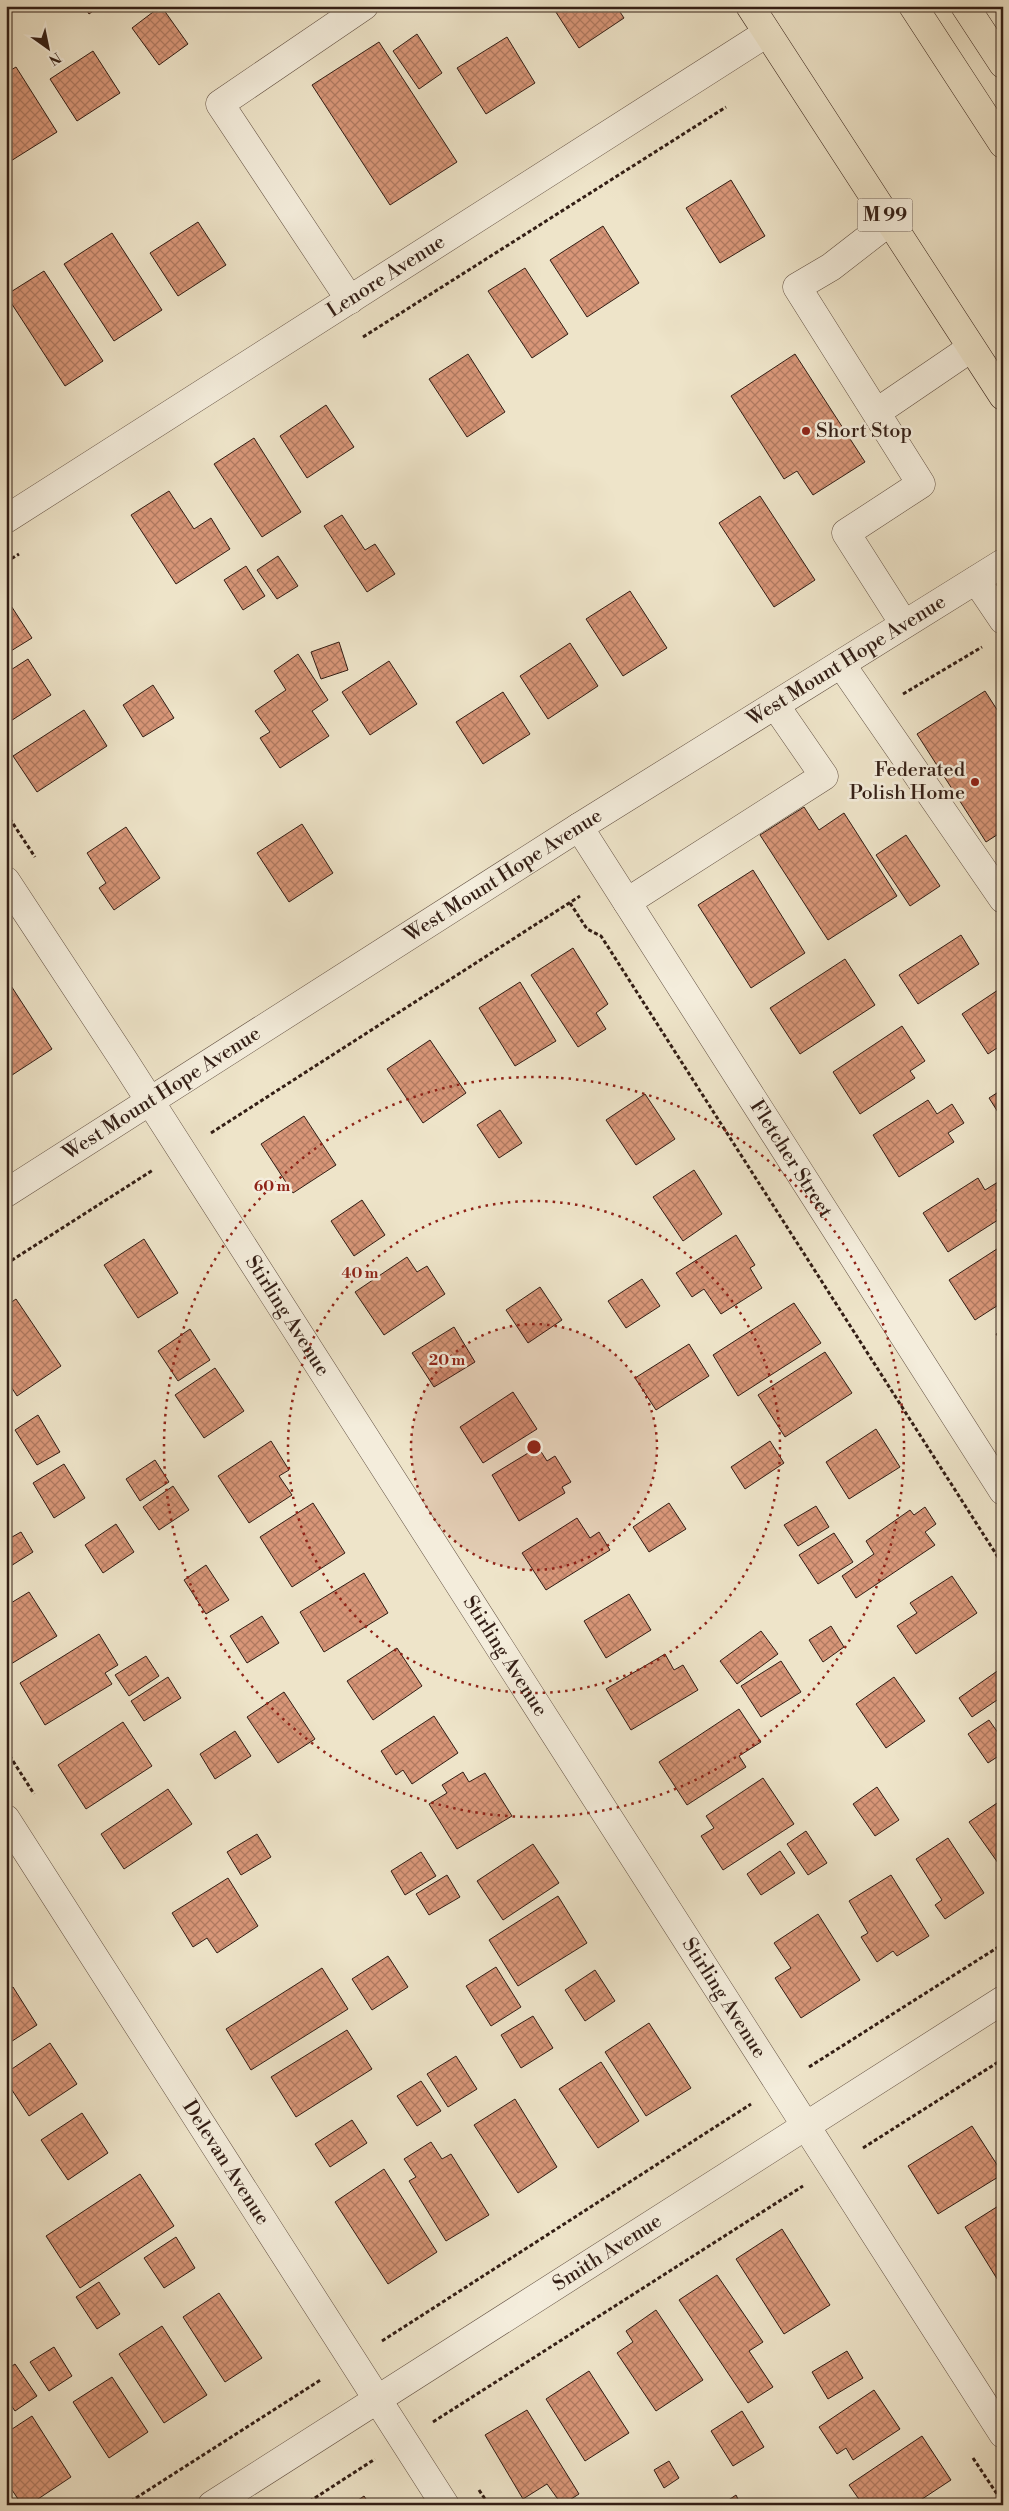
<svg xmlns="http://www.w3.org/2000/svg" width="1009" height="2511" font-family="'Libre Bodoni',serif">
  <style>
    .building { fill: url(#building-cross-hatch); stroke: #331e15 }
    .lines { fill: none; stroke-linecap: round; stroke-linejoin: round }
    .minor-casing { stroke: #625042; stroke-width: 29 }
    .major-casing { stroke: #331e15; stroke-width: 29 }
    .path { stroke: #331e15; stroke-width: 3; stroke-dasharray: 4 2.5; stroke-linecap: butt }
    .minor { stroke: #f4eddc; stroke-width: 28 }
    .major { stroke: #eee4c9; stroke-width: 28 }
    .ring { fill: none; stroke: #8f2418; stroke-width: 2.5; stroke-dasharray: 2.5 5 }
    .poi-dot { fill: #8f2418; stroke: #f4eddc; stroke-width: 2 }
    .labels { text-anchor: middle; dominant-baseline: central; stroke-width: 5; stroke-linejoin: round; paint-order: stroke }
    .shield { fill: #f4eddc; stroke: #6d5c51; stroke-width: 1 }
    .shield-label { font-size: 19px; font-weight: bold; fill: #331e15 }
    .street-label { font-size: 20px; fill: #331e15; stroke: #f4eddc }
    .poi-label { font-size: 20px; fill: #331e15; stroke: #f4eddc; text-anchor: start }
    .centre { fill: #8f2418; stroke: #f4eddc; stroke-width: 2.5 }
    .ring-label { font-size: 15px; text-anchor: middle; font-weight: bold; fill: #8f2418; stroke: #f4eddc; stroke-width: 5; stroke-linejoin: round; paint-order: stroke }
  </style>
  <defs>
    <pattern id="building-cross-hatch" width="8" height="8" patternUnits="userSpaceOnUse" patternTransform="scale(1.25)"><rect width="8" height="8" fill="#d89678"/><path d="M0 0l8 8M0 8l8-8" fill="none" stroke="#b07a61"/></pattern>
  </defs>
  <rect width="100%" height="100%" fill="#eee4c9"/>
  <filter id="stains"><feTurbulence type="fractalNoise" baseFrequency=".004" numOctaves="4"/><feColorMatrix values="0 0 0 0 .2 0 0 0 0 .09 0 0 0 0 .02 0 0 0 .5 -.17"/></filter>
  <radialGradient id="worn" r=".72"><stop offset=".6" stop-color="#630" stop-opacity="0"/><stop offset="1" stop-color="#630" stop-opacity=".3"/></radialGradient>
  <g class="building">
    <polygon points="84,6 100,6 89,14"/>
    <polygon points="161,6 188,44 159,65 132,28"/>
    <polygon points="552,6 616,6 624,18 579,48"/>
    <polygon points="417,34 442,73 419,89 393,51"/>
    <polygon points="507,37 535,83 486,114 457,68"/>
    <polygon points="379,42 457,162 390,205 312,85"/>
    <polygon points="93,51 120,93 77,121 50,79"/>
    <polygon points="16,67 57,132 6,164 6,73"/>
    <polygon points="731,180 765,236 720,263 686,208"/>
    <polygon points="198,222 226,265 178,296 150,253"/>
    <polygon points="603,226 639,283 587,317 550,260"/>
    <polygon points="112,233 162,310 114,341 64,264"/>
    <polygon points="525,268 568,334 532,358 488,291"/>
    <polygon points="44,271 103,361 65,386 6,295"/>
    <polygon points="468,354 505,412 467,437 429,379"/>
    <polygon points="795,354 865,462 813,495 797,471 784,479 731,396"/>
    <polygon points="326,405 354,447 307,478 280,436"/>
    <polygon points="254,438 301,512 262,537 214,464"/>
    <polygon points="169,491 194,529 211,518 230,549 176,584 131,515"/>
    <polygon points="760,496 815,580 774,607 719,523"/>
    <polygon points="342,515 365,550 375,544 395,574 367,592 324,526"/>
    <polygon points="278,556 298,586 277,599 257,570"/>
    <polygon points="246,566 265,596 243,610 224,580"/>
    <polygon points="630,591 667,648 623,676 586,619"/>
    <polygon points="6,598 32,638 6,654"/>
    <polygon points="339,642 348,670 321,679 311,652"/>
    <polygon points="570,643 598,686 548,719 520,676"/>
    <polygon points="298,654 328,700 312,711 329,736 280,768 260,738 270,732 255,711 286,690 274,671"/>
    <polygon points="28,659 51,695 6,724 6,673"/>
    <polygon points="389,661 417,704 370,735 342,692"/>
    <polygon points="153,685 174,718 143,737 123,705"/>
    <polygon points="985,691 1003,719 1003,831 986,842 917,734"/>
    <polygon points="503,692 530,734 483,764 456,722"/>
    <polygon points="84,710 107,746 37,792 13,756"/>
    <polygon points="804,807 819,830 844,813 897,896 828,940 760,835"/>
    <polygon points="302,824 333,873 289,902 257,853"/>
    <polygon points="126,827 160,878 114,910 99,888 106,883 87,853"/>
    <polygon points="906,835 940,886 910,906 876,855"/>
    <polygon points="753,870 805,953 751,988 698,905"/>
    <polygon points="961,935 979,964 918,1004 899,975"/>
    <polygon points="573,948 608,1004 596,1013 606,1029 578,1047 531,975"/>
    <polygon points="845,959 875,1005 800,1054 770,1008"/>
    <polygon points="6,978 52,1049 6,1079"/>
    <polygon points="520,982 556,1041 515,1066 479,1008"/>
    <polygon points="1001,988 1003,991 1003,1044 988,1054 962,1014"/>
    <polygon points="902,1026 925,1061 910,1071 915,1078 860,1114 833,1072"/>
    <polygon points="430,1040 466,1093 423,1123 387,1069"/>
    <polygon points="1003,1089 1003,1120 989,1098"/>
    <polygon points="645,1094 675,1139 636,1165 606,1120"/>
    <polygon points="928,1100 937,1114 952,1104 964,1123 948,1133 954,1142 899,1177 873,1135"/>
    <polygon points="500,1110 522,1143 499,1158 477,1125"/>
    <polygon points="304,1116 336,1165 293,1193 261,1144"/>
    <polygon points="694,1170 722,1214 683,1241 653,1197"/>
    <polygon points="978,1178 985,1190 998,1182 1003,1189 1003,1206 996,1210 1001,1218 948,1252 923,1213"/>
    <polygon points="362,1200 385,1235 354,1256 331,1221"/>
    <polygon points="736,1235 755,1265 750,1268 762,1288 721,1314 704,1289 692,1297 676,1273"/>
    <polygon points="144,1239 178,1293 138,1318 104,1265"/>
    <polygon points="1003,1245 1003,1302 975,1320 949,1280"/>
    <polygon points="407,1257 417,1272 427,1266 445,1294 384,1335 355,1292"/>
    <polygon points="642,1279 660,1306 626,1328 608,1301"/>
    <polygon points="540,1287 562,1320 528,1343 506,1310"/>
    <polygon points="16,1299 61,1366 17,1396 6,1379 6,1306"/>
    <polygon points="794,1303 821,1343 738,1396 713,1355"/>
    <polygon points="454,1327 475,1362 434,1387 412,1353"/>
    <polygon points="190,1329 210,1360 178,1381 158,1351"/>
    <polygon points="1003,1330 1003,1344 996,1334"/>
    <polygon points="689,1344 709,1376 656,1410 635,1378"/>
    <polygon points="825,1352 852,1393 785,1437 758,1395"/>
    <polygon points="215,1368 244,1411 204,1438 175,1395"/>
    <polygon points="513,1392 537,1429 483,1463 460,1427"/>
    <polygon points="38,1415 60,1452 37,1465 15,1430"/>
    <polygon points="876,1429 900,1467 849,1499 826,1462"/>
    <polygon points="271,1441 289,1470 279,1476 292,1495 249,1523 218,1476"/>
    <polygon points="770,1441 784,1463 745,1489 731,1467"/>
    <polygon points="538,1447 547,1461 555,1456 571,1482 562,1487 565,1493 519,1521 492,1475"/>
    <polygon points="155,1460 169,1482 140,1501 126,1479"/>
    <polygon points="64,1464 85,1498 54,1518 33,1483"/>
    <polygon points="173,1486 189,1510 159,1530 143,1507"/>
    <polygon points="313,1503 345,1553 292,1587 260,1537"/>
    <polygon points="669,1503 686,1529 649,1552 633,1527"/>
    <polygon points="816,1506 829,1527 798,1546 784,1525"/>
    <polygon points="925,1507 936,1524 925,1532 935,1545 856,1598 842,1576 874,1554 866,1541 910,1510 914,1515"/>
    <polygon points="577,1518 590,1538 599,1532 610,1550 546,1590 522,1553"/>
    <polygon points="116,1524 134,1552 103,1573 85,1545"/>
    <polygon points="6,1529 12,1537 21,1532 33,1552 6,1569"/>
    <polygon points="834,1533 853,1562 818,1584 799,1555"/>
    <polygon points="206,1565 229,1600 206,1614 184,1580"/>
    <polygon points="364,1573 388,1613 324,1652 300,1612"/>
    <polygon points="952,1576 977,1613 916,1654 897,1626 917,1613 910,1603"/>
    <polygon points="29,1592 57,1636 6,1667 6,1606"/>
    <polygon points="629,1594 651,1630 606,1658 584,1621"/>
    <polygon points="262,1616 279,1643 247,1663 230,1636"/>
    <polygon points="831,1626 844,1647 823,1662 809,1640"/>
    <polygon points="761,1631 778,1654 737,1684 720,1661"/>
    <polygon points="99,1634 118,1665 105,1673 112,1684 45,1725 20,1683"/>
    <polygon points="397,1648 422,1686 373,1720 347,1681"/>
    <polygon points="665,1654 674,1670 683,1665 698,1690 631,1730 606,1689"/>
    <polygon points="146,1656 159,1676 129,1696 115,1675"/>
    <polygon points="781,1661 801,1692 761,1717 741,1686"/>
    <polygon points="1003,1667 1003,1696 972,1717 959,1698"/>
    <polygon points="168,1677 181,1698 144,1721 131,1701"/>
    <polygon points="894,1677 925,1721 886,1748 856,1704"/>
    <polygon points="284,1692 315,1739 278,1763 247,1717"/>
    <polygon points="739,1709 761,1742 739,1756 746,1767 687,1805 659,1762"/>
    <polygon points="1003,1710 1003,1723 997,1714"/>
    <polygon points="434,1716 458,1753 412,1784 403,1770 396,1775 381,1751"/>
    <polygon points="989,1720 1003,1740 1003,1753 988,1763 968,1734"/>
    <polygon points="123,1722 152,1766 86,1809 58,1765"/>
    <polygon points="235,1731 251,1756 215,1779 200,1754"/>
    <polygon points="463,1772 469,1782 485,1773 512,1816 457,1849 429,1804 447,1793 442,1785"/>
    <polygon points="763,1778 794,1824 723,1870 701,1836 714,1828 706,1816"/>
    <polygon points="877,1787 899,1820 875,1836 853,1804"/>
    <polygon points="168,1789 192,1824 124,1869 101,1834"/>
    <polygon points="1003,1799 1003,1870 969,1822"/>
    <polygon points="806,1831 827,1863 808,1875 787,1844"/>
    <polygon points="257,1834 271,1857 241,1875 227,1852"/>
    <polygon points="948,1838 984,1893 945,1919 935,1905 942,1900 916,1859"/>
    <polygon points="533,1844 559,1883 503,1920 477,1881"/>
    <polygon points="780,1851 795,1873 761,1895 747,1874"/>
    <polygon points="421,1852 436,1876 405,1895 391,1871"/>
    <polygon points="447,1875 460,1897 429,1915 416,1894"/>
    <polygon points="891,1875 929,1936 897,1956 893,1951 877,1962 861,1937 868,1933 849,1901"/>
    <polygon points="228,1878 258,1926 217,1953 207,1938 193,1947 172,1913"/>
    <polygon points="558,1896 587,1943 518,1986 489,1940"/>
    <polygon points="818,1914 860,1980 801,2018 775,1978 791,1968 774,1943"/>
    <polygon points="388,1956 408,1987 372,2010 352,1979"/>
    <polygon points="496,1967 521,2007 491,2026 466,1986"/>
    <polygon points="322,1968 348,2009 251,2070 226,2029"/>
    <polygon points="595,1970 615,2001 585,2021 565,1990"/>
    <polygon points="13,1987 37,2025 6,2045 6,1991"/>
    <polygon points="533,2016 553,2048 521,2068 501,2035"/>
    <polygon points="649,2023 691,2088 646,2116 605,2052"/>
    <polygon points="347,2030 372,2069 296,2117 271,2077"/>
    <polygon points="50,2043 77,2084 29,2116 6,2081 6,2073"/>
    <polygon points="456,2056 477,2089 448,2107 427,2074"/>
    <polygon points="601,2062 639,2121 598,2148 559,2089"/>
    <polygon points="421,2081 441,2111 417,2126 397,2096"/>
    <polygon points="515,2099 557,2167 518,2193 474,2125"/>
    <polygon points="82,2113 108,2153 68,2180 41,2140"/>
    <polygon points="352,2120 367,2143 330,2167 315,2144"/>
    <polygon points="972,2126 1003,2174 938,2214 908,2166"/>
    <polygon points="431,2142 442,2159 451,2154 489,2215 446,2241 409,2181 416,2177 404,2159"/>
    <polygon points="384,2169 437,2252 388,2284 335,2202"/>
    <polygon points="140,2174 174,2226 80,2288 46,2236"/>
    <polygon points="1003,2203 1003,2280 999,2282 965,2227"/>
    <polygon points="782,2229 830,2305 784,2334 736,2259"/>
    <polygon points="176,2237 195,2268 164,2288 144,2258"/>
    <polygon points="717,2275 763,2342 749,2351 773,2387 748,2403 679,2300"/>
    <polygon points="99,2282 120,2314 97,2329 76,2297"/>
    <polygon points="219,2293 262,2358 225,2382 183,2317"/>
    <polygon points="656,2310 703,2380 656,2411 617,2353 633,2342 626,2331"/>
    <polygon points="162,2326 207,2395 164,2423 119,2354"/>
    <polygon points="54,2347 72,2376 49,2391 30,2362"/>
    <polygon points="847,2351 863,2378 828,2399 812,2372"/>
    <polygon points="15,2364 37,2396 15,2411 6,2398 6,2370"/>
    <polygon points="589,2371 629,2433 585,2461 546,2399"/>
    <polygon points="112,2377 148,2432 109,2458 73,2402"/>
    <polygon points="874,2390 900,2429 853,2460 846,2448 837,2454 819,2427"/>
    <polygon points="527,2410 579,2494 562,2505 547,2484 523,2499 485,2435"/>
    <polygon points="742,2411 764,2447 733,2466 711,2431"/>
    <polygon points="32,2416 71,2477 29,2505 22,2505 6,2481 6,2433"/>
    <polygon points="922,2436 951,2480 913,2505 863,2505 849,2485"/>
    <polygon points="669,2461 679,2478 664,2488 654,2470"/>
    <polygon points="736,2495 741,2505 721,2505"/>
    <polygon points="364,2496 370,2505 351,2505"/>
  </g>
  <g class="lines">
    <g class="minor-casing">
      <g id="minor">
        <polyline points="889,222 831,267 797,287 921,484 846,533 904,624"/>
        <polyline points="350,300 220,104 364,6"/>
        <polyline points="877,412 971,348"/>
        <path id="s1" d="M6,519L767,33"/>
        <polyline points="976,580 1003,620"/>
        <polyline points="841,664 1003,899"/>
        <path id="s2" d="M579,827L1003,1491"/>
        <path id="s3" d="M6,881L123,1059L1003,2434"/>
        <polyline points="627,902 824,776 775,705"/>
        <path id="s4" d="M6,1193L579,827L1003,563"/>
        <path id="s5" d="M6,1819L445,2505"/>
        <path id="s6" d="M212,2505L1003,2000"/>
      </g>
    </g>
    <g class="major-casing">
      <g id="major">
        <polyline points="750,6 1003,396"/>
        <polyline points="913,6 1003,144"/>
        <polyline points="965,6 1003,64"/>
      </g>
    </g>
    <g class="path">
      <polyline points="363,337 726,107"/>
      <polyline points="6,562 19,554"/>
      <polyline points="903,694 982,647"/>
      <polyline points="6,813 35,857"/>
      <polyline points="570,903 587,929 601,936 1003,1565"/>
      <polyline points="211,1133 580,896"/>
      <polyline points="6,1264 153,1170"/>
      <polyline points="6,1750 34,1794"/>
      <polyline points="809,2067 1003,1944"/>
      <polyline points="863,2148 1003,2059"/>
      <polyline points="382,2341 751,2104"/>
      <polyline points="433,2422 803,2186"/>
      <polyline points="973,2458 1003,2503"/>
      <polyline points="479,2490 489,2505"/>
      <polyline points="125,2505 322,2379"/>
      <polyline points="304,2505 375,2459"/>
    </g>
    <use href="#minor" class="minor"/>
    <use href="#major" class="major"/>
  </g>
  <circle cx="534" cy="1447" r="123" fill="#8f2418" fill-opacity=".12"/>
  <g class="ring">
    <circle cx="534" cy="1447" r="123"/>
    <circle cx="534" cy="1447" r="246"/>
    <circle cx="534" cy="1447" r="370"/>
  </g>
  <g class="poi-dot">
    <circle cx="806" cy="431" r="5"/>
    <circle cx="975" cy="782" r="5"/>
  </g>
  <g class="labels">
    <rect class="shield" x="857.5" y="198.5" width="55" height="33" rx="4"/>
    <g class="shield-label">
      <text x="885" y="215">M 99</text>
    </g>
    <g class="street-label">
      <text stroke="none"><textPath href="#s1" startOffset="451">Lenore Avenue</textPath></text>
      <text stroke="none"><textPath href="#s4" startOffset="995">West Mount Hope Avenue</textPath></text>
      <text stroke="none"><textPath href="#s4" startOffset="590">West Mount Hope Avenue</textPath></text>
      <text stroke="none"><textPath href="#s4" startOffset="185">West Mount Hope Avenue</textPath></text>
      <text stroke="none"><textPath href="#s2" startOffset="394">Fletcher Street</textPath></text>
      <text stroke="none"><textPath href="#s3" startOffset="518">Stirling Avenue</textPath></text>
      <text stroke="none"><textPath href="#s3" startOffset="922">Stirling Avenue</textPath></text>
      <text stroke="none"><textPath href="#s3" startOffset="1328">Stirling Avenue</textPath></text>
      <text stroke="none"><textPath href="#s5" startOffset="408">Delevan Avenue</textPath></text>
      <text stroke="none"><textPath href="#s6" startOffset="469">Smith Avenue</textPath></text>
    </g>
    <g class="poi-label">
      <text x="816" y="431">Short Stop</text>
      <text x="965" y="770" text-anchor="end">Federated<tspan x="965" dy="23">Polish Home</tspan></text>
    </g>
  </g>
  <circle cx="534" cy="1447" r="8" class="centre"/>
  <g class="ring-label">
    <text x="272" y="1191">60 m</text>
    <text x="360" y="1278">40 m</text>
    <text x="447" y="1365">20 m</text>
  </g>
  <rect width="1009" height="2511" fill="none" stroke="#eee4c9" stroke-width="25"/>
  <rect x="8" y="8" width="994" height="2496" fill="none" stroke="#331e15" stroke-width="2.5"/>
  <rect x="12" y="12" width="984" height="2486" fill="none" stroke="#331e15"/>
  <g transform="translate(48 48) rotate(147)" stroke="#f4eddc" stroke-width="4" paint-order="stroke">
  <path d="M0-4L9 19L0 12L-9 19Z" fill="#331e15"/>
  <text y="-8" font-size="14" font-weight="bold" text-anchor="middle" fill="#331e15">N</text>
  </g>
  <rect width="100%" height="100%" filter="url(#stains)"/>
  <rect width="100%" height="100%" fill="url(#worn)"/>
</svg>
